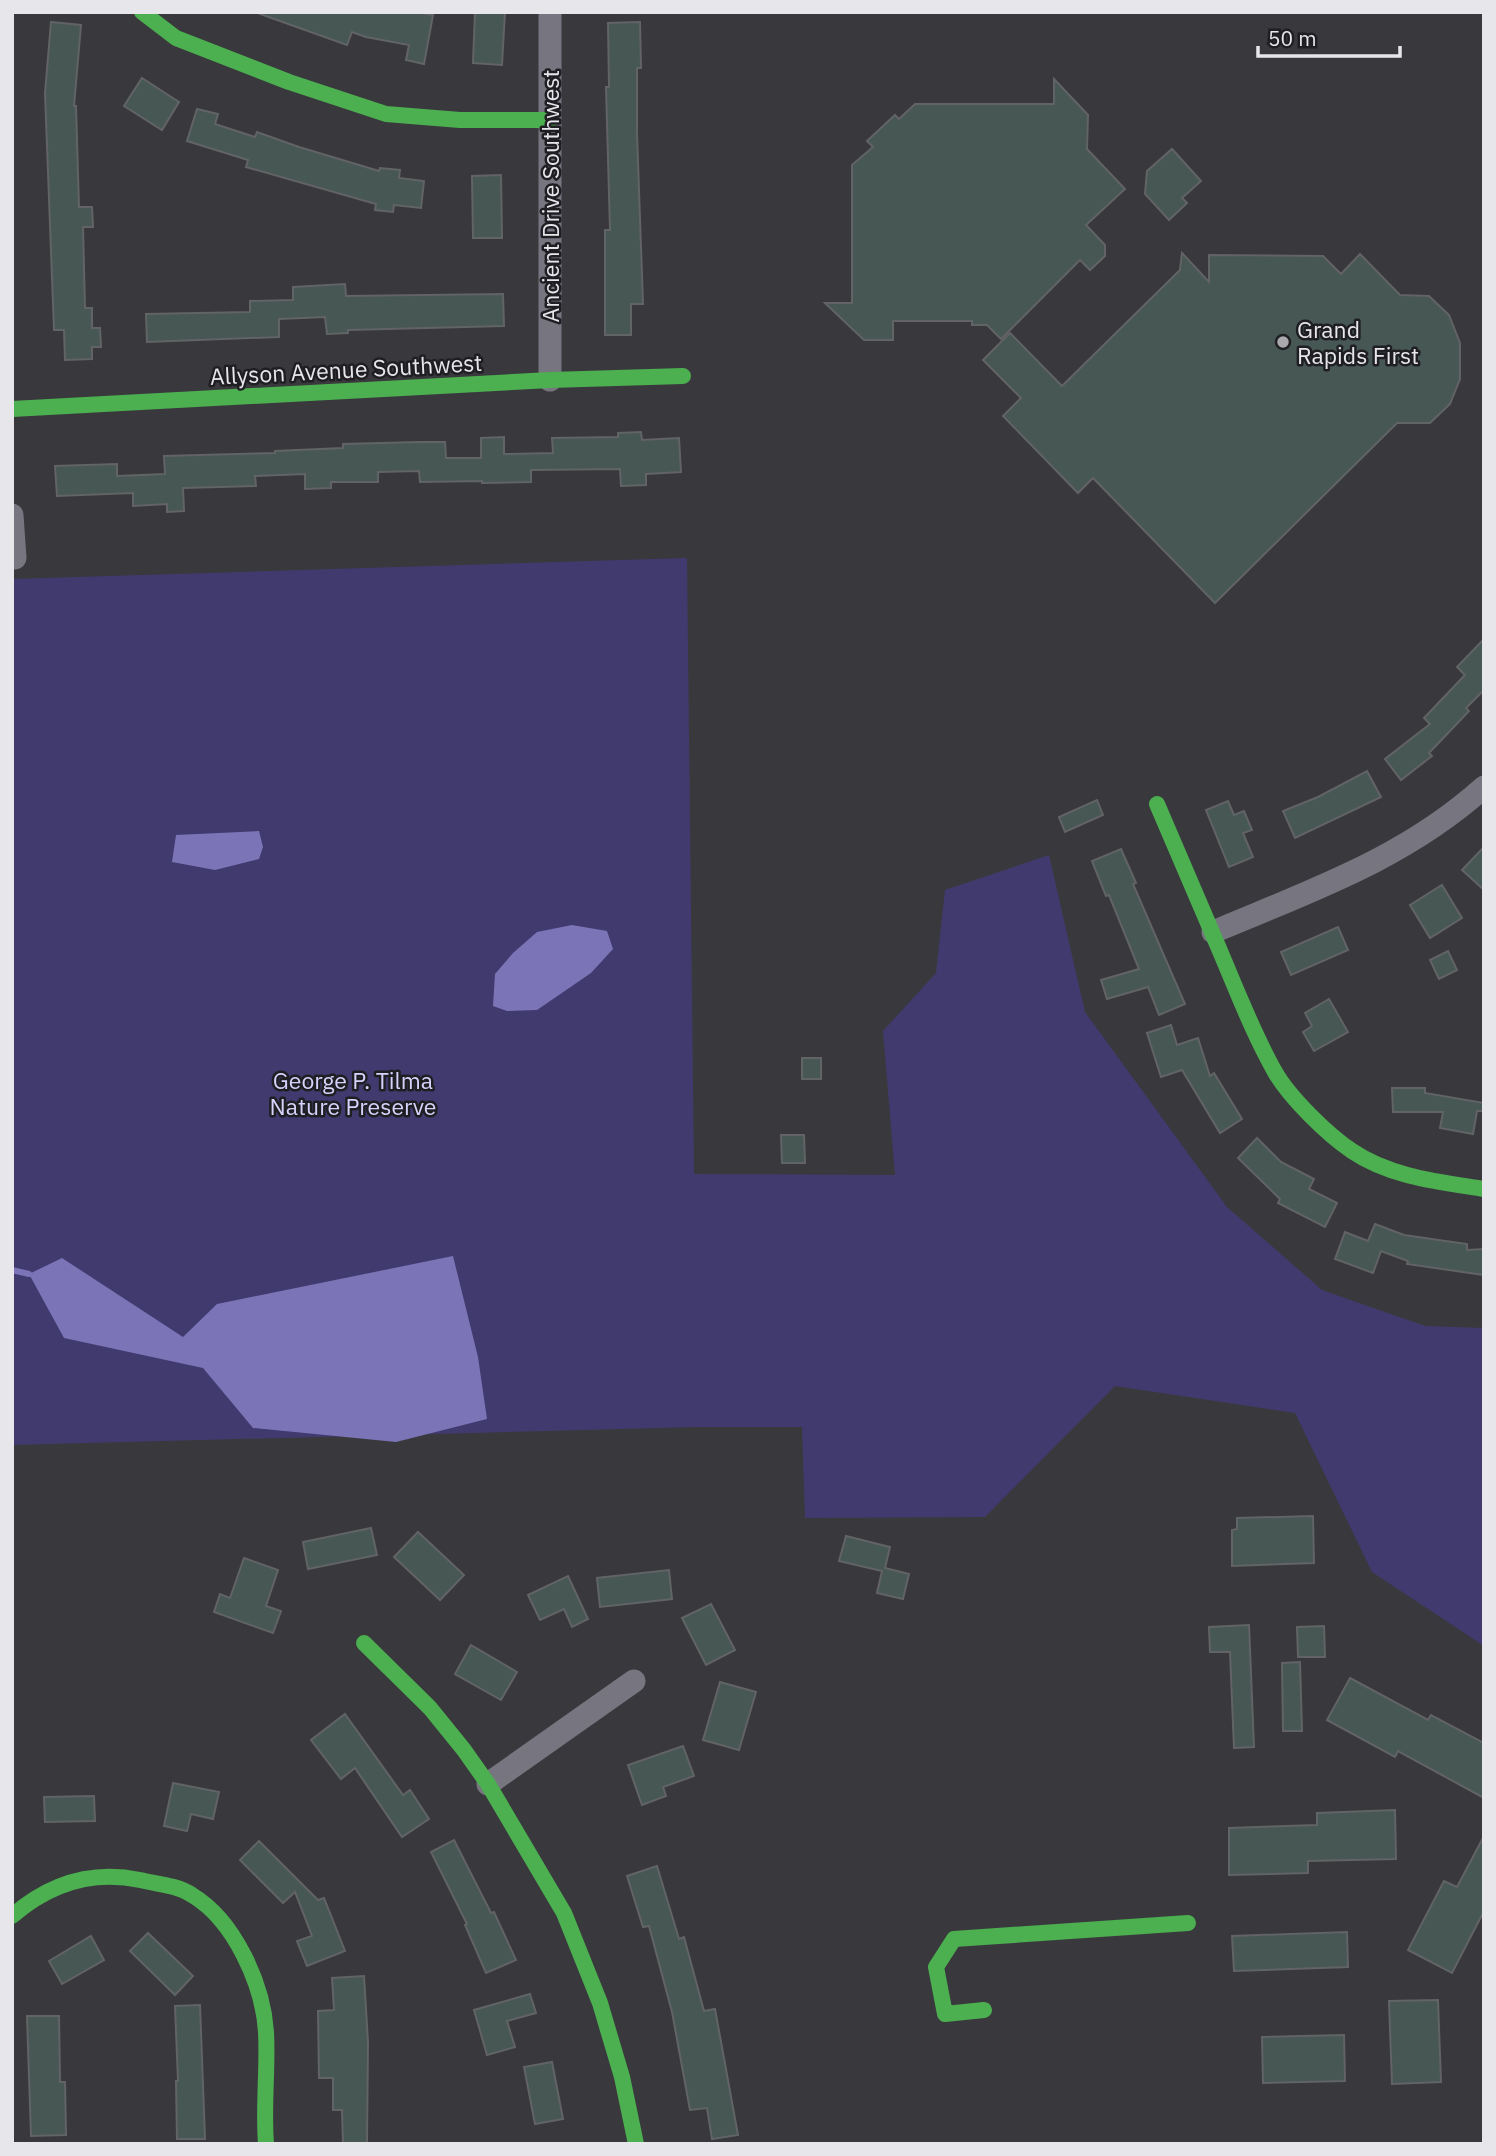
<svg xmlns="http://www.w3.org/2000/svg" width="1496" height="2156" font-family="'IBM Plex Sans',sans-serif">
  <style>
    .green { fill: #413a6e }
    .water { fill: #7b74b7 }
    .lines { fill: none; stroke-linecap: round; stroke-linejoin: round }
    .stream { stroke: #7b74b7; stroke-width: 6 }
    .building { fill: #475753; stroke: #616364; stroke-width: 2 }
    .street { stroke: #767580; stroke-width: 23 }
    .fast { stroke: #4caf50; stroke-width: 16 }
    .poi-dot { fill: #a9a9ae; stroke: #1f1e22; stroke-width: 2.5 }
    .labels { text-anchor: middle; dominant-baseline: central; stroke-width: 5; stroke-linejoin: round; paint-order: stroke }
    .street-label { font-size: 23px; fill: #e6e6eb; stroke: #1f1e22 }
    .poi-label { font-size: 23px; fill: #e6e6eb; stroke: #1f1e22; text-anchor: start }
    .park-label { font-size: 23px; fill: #d5d3fc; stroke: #1f1e22 }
  </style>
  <rect width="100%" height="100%" fill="#39393d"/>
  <polygon class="green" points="687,558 694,1174 895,1175 883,1031 936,973 945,890 1049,855 1085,1012 1227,1207 1322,1290 1425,1326 1484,1328 1484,1646 1372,1572 1295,1413 1115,1386 985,1517 805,1518 802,1427 696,1427 12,1445 12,579"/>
  <g class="water">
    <polygon points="259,831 263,847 259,859 215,870 172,862 176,835"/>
    <polygon points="572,925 607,931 613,949 591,973 537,1010 507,1011 493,1006 495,974 513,953 537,932"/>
    <polygon points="453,1256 478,1357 487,1419 396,1442 253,1428 203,1368 64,1338 29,1274 62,1258 183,1337 217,1304"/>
  </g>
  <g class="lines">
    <polyline class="stream" points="12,1270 29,1274"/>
  </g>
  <g class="building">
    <polygon points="261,12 416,12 433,15 424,64 406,60 409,45 366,37 352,32 347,45 260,14"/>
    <polygon points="475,12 505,12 502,65 473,63"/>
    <polygon points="51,22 81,25 74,106 76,106 79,207 92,207 93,227 83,227 85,308 92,308 92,328 100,328 101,347 92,347 92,359 65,360 64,330 54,330 45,93"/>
    <polygon points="640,22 641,68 637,68 637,133 643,304 631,304 631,335 605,335 605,230 610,230 606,87 609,87 608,23"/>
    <polygon points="142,78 179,102 162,130 124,106"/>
    <polygon points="1054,79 1088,115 1087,149 1125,189 1086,225 1105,245 1105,256 1090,270 1080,260 1001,339 987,325 972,325 972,321 893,321 893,340 864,340 825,303 852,303 852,165 873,147 867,141 895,115 899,119 915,104 1054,104"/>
    <polygon points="197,109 218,114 215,124 255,137 257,132 299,147 379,171 380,168 400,170 399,178 424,181 421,208 394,205 393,212 375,210 376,204 246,167 248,160 187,141"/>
    <polygon points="1172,149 1201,181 1182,198 1187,203 1169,220 1145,194 1147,171"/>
    <polygon points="501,175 502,238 473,238 472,176"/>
    <polygon points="1182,253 1209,282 1209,255 1323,256 1341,274 1360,254 1400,295 1429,296 1449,315 1460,343 1460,379 1450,404 1430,423 1397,423 1215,603 1093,478 1078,493 1003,416 1021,398 983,360 1010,333 1062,386 1180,270"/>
    <polygon points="345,284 346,296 503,294 504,326 348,330 348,333 327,334 325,317 279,319 279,337 147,342 146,314 250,312 250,301 293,300 293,287"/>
    <polygon points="641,432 642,440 679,438 681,472 646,474 646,485 621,486 620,469 531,470 531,482 482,483 482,481 420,482 419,471 378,472 378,482 331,482 331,488 305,489 305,474 255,476 256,486 183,488 184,511 167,512 167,504 133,506 133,493 57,496 55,466 117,464 117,476 165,474 164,456 275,453 275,451 343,448 343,444 419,442 445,442 446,458 481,458 481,438 504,437 504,454 553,453 552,438 618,437 618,433"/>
    <polygon points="1484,639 1484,690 1466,708 1469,711 1429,753 1432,756 1401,780 1385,759 1430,724 1424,718 1465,675 1457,667"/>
    <polygon points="1367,771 1381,797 1295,838 1283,811 1318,797"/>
    <polygon points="1097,800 1103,815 1065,832 1059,817"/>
    <polygon points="1228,801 1234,815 1244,811 1252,830 1243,833 1253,857 1229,867 1206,810"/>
    <polygon points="1484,847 1484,890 1462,870"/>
    <polygon points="1121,849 1136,883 1133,884 1185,1004 1159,1015 1148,987 1107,999 1101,980 1139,969 1109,895 1106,896 1092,861"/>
    <polygon points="1442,885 1462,918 1430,938 1410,905"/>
    <polygon points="1338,927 1348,950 1291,975 1281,952"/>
    <polygon points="1448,951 1457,970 1439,979 1430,960"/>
    <polygon points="1329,999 1348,1032 1314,1051 1303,1032 1312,1026 1305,1013"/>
    <polygon points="1171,1025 1177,1045 1198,1038 1210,1076 1214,1073 1242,1119 1220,1133 1182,1070 1161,1077 1147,1033"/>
    <rect x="802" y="1058" width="19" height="21"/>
    <polygon points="1392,1088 1425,1088 1425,1093 1484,1103 1484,1111 1477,1111 1473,1134 1440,1128 1443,1112 1393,1112"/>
    <polygon points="781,1135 804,1135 805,1163 782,1163"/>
    <polygon points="1257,1138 1281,1162 1314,1179 1309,1189 1337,1203 1325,1227 1278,1203 1280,1199 1238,1158"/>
    <polygon points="1375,1224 1404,1235 1467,1244 1467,1250 1484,1249 1484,1275 1407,1264 1408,1261 1381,1251 1373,1273 1335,1259 1345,1232 1368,1241"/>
    <polygon points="1313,1516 1314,1563 1232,1566 1232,1530 1237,1529 1237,1518"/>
    <polygon points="371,1528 377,1555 308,1569 303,1542"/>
    <polygon points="418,1532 464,1575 440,1600 394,1557"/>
    <polygon points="846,1536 890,1547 885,1568 909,1574 903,1599 877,1593 882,1571 839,1561"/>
    <polygon points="244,1558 278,1570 266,1606 281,1611 273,1633 214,1612 220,1594 230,1598"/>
    <polygon points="669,1570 672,1599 600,1607 597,1578"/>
    <polygon points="568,1576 588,1619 572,1627 564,1609 540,1620 528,1595"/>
    <polygon points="711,1604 735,1650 706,1665 682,1618"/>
    <polygon points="1249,1625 1254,1747 1234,1748 1230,1652 1210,1652 1209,1627"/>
    <polygon points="1324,1626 1325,1657 1298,1657 1297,1627"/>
    <polygon points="471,1645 517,1672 501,1700 455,1674"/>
    <polygon points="1300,1662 1302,1731 1283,1731 1282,1663"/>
    <polygon points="1350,1678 1428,1720 1431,1715 1484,1743 1484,1798 1398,1751 1395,1757 1327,1720"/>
    <polygon points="720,1682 756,1692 739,1750 703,1740"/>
    <polygon points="345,1714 403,1795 410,1790 429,1819 402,1837 355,1768 341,1779 311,1740"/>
    <polygon points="683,1746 694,1776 663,1787 666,1796 642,1805 628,1765"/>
    <polygon points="173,1783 219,1792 213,1819 191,1814 187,1831 164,1826"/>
    <polygon points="94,1796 95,1821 45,1822 44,1797"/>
    <polygon points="1395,1810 1396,1859 1308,1861 1308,1873 1229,1875 1229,1828 1317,1825 1317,1813"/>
    <polygon points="1484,1836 1484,1911 1452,1973 1408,1950 1444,1881 1457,1887"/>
    <polygon points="454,1840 491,1913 494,1912 516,1960 486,1973 465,1925 467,1924 431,1852"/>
    <polygon points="259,1841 318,1900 324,1898 345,1951 307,1966 297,1941 312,1936 295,1892 283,1903 240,1860"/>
    <polygon points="657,1866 679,1939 684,1937 704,2011 715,2009 738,2135 712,2139 707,2108 690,2110 672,2012 649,1926 643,1927 627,1876"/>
    <polygon points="1347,1932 1348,1967 1234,1971 1232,1936"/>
    <polygon points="148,1933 193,1976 175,1995 130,1951"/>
    <polygon points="91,1936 104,1960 62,1984 49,1961"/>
    <polygon points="364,1976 368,2042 367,2144 343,2144 342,2110 333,2110 333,2078 319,2078 318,2011 334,2010 332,1978"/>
    <polygon points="530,1994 536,2013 507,2021 515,2047 487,2055 474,2010"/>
    <polygon points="1438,2000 1441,2082 1392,2084 1389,2001"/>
    <polygon points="200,2005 205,2139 177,2139 176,2081 178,2081 175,2006"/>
    <polygon points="27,2016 59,2016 60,2082 65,2082 66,2135 31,2136"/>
    <polygon points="1344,2035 1345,2081 1263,2083 1262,2037"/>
    <polygon points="552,2062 563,2119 535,2124 524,2067"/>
  </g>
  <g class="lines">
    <g class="street">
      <polyline points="550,12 550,380"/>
      <polyline points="12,515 15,558"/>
      <path d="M1213,932C1310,891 1404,859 1484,787"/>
      <polyline points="488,1784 634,1681"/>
    </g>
    <g class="fast">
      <polyline points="142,12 176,38 289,82 386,114 460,120 550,120"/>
      <polyline points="12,409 550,380 683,376"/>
      <path d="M1157,804C1178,853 1199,902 1220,951C1237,991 1253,1033 1275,1072C1289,1097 1328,1135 1352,1151C1390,1177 1440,1182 1484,1189"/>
      <polyline points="364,1643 430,1708 464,1750 488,1784 564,1913 600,2003 622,2077 636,2144"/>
      <path d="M12,1916C49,1884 92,1870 140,1880C157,1884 177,1885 192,1895C234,1920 263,1984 266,2032C268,2069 263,2106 266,2144"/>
      <polyline points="984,2010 945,2014 936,1967 954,1939 1188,1923"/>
    </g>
  </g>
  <circle class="poi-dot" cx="1283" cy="342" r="7"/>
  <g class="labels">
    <g class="street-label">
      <text transform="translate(550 196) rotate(-90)">Ancient Drive Southwest</text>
      <text transform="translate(346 369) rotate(-3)">Allyson Avenue Southwest</text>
    </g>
    <g class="poi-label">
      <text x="1297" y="329">Grand<tspan x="1297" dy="26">Rapids First</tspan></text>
    </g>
    <g class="park-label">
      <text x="353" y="1080">George P. Tilma<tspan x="353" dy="26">Nature Preserve</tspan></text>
    </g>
  </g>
  <rect width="1496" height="2156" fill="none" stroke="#e6e6eb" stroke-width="28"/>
  <path d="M1258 46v10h142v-10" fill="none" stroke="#e6e6eb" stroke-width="3.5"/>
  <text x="1268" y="46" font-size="21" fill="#e6e6eb" stroke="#1f1e22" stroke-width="5" paint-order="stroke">50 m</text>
</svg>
